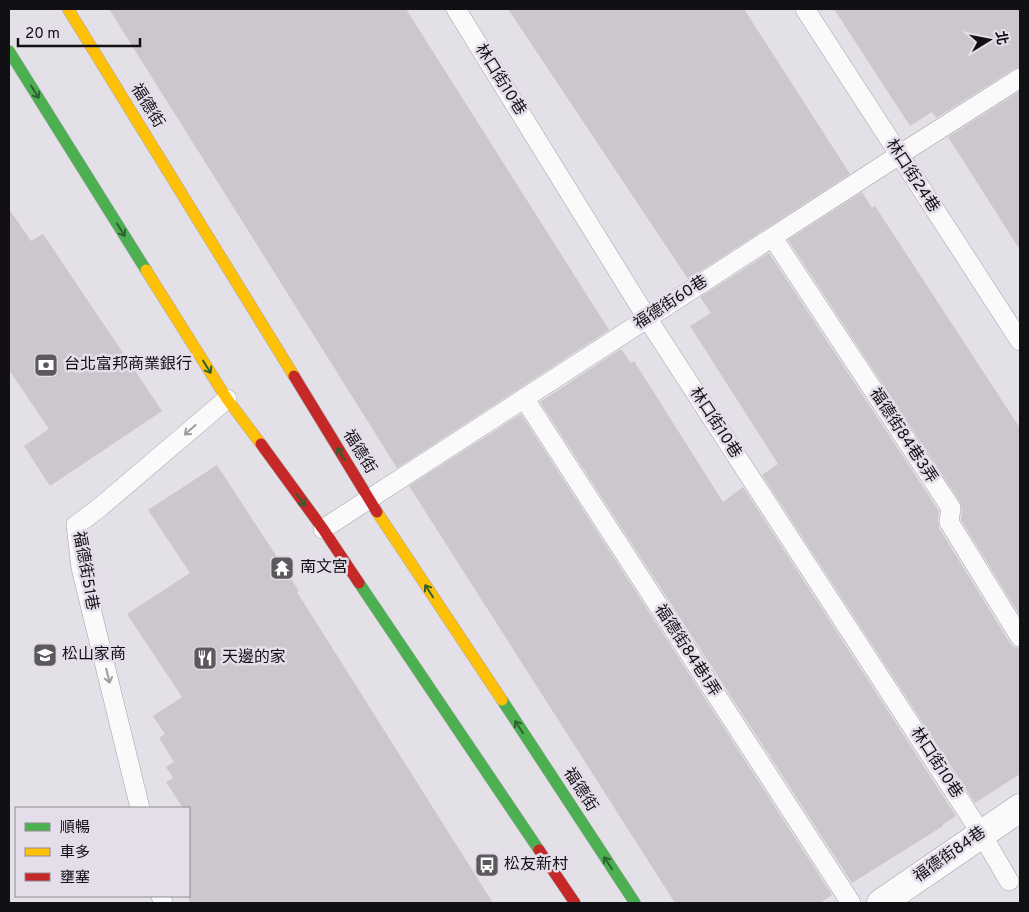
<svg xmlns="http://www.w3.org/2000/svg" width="1029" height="912" font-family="Overpass,'Noto Sans TC',sans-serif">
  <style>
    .building { fill: #cbc7cd }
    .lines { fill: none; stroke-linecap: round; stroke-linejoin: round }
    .lane-casing { stroke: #a5a2a7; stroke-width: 20 }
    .street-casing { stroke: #a5a2a7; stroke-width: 29 }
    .fast-casing { stroke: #a5a2a7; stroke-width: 12 }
    .slow-casing { stroke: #a5a2a7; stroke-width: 12 }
    .jam-casing { stroke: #a5a2a7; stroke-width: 12 }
    .lane { stroke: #fbfafb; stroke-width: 19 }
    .street { stroke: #fbfafb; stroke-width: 28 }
    .fast { stroke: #4caf50; stroke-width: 11 }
    .slow { stroke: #ffc107; stroke-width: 11 }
    .jam { stroke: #c62828; stroke-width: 11 }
    .oneway { stroke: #2f6032 }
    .oneway2 { stroke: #9e9c9f }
    .labels { text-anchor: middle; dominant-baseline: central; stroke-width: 5; stroke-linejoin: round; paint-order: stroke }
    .street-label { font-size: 16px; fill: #121014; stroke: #e4ddea }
    .poi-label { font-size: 16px; fill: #121014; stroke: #e4ddea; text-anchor: start }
  </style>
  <rect width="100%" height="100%" fill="#e4e0e7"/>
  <g class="building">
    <polygon points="109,9 406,9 609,330 397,468"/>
    <polygon points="508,9 744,9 850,174 688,279"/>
    <polygon points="834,9 1020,9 1020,67 1014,69 936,118 932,112 910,126"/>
    <polygon points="1020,91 1020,250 948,137"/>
    <polygon points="862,192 872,208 875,206 1020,428 1020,616 961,520 962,510 960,502 788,240"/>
    <polygon points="9,209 31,241 43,234 162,411 50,486 24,446 49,429 9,370"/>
    <polygon points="769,253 939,511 938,520 939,528 1010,643 1014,647 1020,648 1020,774 975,803 762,475 778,464 690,326 711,313 700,297"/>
    <polygon points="621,349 631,363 634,361 723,502 743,487 956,816 942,825 943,826 852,883 540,402"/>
    <polygon points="521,414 832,895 820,903 675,903 409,486"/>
    <polygon points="217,465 299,591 297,592 493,903 189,903 189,808 183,808 166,782 173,778 166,767 174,762 159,738 165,734 153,716 182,697 127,614 190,573 148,510"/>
  </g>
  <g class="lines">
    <g class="lane-casing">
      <g id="lane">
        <polyline points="456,9 647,318 981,833 1009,881"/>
        <polyline points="805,9 1020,341"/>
        <polyline points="773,238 951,508 949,522 1020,637"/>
        <polyline points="524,398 851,903"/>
        <polyline points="323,529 899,155 1020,78"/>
        <polyline points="140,808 81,568 76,525 99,508 227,399"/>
        <polyline points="161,896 163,903"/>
      </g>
    </g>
    <g class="street-casing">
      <polyline id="street" points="881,903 1020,808"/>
    </g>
    <g class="fast-casing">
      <g id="fast">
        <polyline points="9,51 146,270"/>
        <polyline points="359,583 539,850"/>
        <polyline points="502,700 635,903"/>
      </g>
    </g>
    <g class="slow-casing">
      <g id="slow">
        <polyline points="68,9 294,376"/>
        <polyline points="146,270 227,399 261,444"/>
        <polyline points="377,512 502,700"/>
      </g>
    </g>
    <g class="jam-casing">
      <g id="jam">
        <polyline points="294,376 377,512"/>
        <polyline points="261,444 323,529 359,583"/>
        <polyline points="539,850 575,903"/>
      </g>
    </g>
    <use href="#lane" class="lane"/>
    <use href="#street" class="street"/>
    <use href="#fast" class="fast"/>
    <use href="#slow" class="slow"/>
    <use href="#jam" class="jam"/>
  </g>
  <defs><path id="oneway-shaft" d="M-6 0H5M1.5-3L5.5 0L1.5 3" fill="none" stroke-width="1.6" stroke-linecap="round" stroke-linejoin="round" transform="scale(1.25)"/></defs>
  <g class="oneway">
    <use href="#oneway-shaft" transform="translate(35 92) rotate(58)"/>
    <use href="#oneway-shaft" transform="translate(121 230) rotate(58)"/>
    <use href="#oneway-shaft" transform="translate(207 367) rotate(58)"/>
    <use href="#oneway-shaft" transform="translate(341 454) rotate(-122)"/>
    <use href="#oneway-shaft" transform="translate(301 500) rotate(54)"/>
    <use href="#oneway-shaft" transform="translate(429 591) rotate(-123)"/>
    <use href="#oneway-shaft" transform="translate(519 727) rotate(-123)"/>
    <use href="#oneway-shaft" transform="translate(608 863) rotate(-123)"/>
  </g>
  <g class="oneway2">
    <use href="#oneway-shaft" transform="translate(190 430) rotate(139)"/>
    <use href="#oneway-shaft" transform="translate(108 676) rotate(76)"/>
  </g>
  <defs>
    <g id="bank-square" transform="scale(1.25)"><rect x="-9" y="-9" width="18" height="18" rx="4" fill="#5c595e" stroke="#e4ddea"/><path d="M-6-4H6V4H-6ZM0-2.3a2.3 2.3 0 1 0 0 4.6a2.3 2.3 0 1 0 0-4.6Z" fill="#fff"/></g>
    <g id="temple-square" transform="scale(1.25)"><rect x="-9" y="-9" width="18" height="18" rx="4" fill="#5c595e" stroke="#e4ddea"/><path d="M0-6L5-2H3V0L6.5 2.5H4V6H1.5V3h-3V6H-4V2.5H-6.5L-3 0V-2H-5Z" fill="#fff"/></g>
    <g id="school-square" transform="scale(1.25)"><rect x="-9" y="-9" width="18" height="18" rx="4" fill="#5c595e" stroke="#e4ddea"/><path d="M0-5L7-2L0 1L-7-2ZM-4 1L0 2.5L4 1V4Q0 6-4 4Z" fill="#fff"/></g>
    <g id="restaurant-square" transform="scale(1.25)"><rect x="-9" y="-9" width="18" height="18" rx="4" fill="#5c595e" stroke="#e4ddea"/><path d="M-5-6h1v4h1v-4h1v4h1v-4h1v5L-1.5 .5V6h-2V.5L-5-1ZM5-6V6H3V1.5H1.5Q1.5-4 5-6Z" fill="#fff"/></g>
    <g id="bus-square" transform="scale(1.25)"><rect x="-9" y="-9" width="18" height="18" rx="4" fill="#5c595e" stroke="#e4ddea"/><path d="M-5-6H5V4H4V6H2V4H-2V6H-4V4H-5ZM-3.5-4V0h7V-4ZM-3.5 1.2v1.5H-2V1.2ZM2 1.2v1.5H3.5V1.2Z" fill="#fff"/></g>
  </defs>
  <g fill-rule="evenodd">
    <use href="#bank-square" x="46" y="365"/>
    <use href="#temple-square" x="282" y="568"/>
    <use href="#school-square" x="45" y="655"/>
    <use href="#restaurant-square" x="205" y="658"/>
    <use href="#bus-square" x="487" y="865"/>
  </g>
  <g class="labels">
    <g class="street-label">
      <text transform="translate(500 80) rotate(58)">林口街10巷</text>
      <text transform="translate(147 106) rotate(58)">福德街</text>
      <text transform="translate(912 176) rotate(57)">林口街24巷</text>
      <text transform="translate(671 303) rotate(-33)">福德街60巷</text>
      <text transform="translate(715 423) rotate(57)">林口街10巷</text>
      <text transform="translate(903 436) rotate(57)">福德街84巷3弄</text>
      <text transform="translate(359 452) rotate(58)">福德街</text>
      <text transform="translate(85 571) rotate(80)">福德街51巷</text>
      <text transform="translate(687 651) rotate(57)">福德街84巷1弄</text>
      <text transform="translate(936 763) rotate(57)">林口街10巷</text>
      <text transform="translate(580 790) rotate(57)">福德街</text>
      <text transform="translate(950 855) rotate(-35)">福德街84巷</text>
    </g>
    <g class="poi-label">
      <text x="64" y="365">台北富邦商業銀行</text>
      <text x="300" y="568">南文宮</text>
      <text x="62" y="655">松山家商</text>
      <text x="222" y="658">天邊的家</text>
      <text x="504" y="865">松友新村</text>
    </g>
  </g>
  <rect width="1029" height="912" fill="none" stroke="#121014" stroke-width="20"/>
  <rect x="15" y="807" width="175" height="90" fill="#e4ddea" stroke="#908b94"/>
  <rect x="25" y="823" width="25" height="8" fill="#4caf50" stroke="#908b94"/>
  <text x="60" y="832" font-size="15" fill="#121014">順暢</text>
  <rect x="25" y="848" width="25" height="8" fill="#ffc107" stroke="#908b94"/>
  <text x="60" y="857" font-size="15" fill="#121014">車多</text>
  <rect x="25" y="873" width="25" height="8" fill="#c62828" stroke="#908b94"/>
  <text x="60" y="882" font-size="15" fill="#121014">壅塞</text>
  <g transform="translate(989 40) rotate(80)" stroke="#e4ddea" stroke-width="4" paint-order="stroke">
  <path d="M0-4L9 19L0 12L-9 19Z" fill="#121014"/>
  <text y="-8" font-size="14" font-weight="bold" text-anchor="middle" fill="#121014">北</text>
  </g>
  <path d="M18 38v8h122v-8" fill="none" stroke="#121014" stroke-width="2.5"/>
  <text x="25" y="38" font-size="15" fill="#121014" stroke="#e4ddea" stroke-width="4" paint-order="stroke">20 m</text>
</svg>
